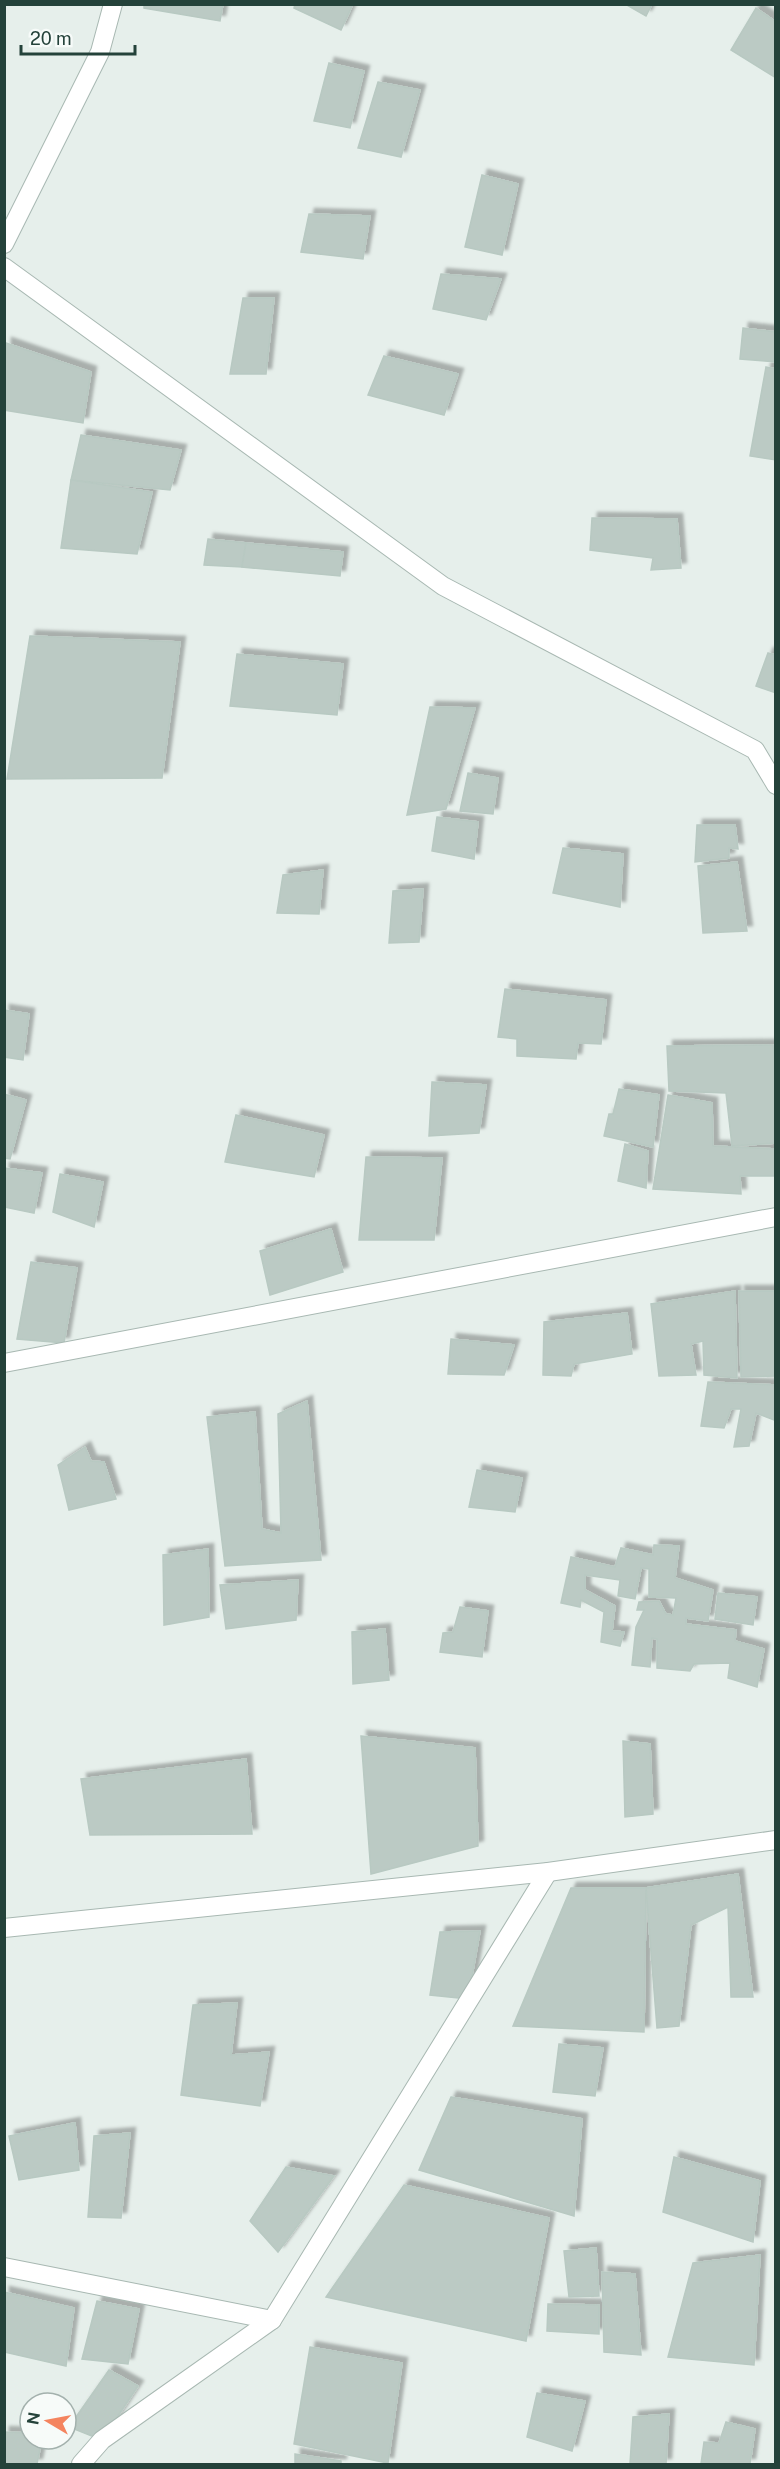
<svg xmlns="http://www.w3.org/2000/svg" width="780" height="2469" font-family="'Public Sans',sans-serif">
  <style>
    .building { fill: #bbcac4; stroke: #b8c9c2; stroke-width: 1.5; filter: url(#shadow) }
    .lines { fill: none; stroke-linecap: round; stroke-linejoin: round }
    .street-casing { stroke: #a8b8b2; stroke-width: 20 }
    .street { stroke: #fff; stroke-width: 18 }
  </style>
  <defs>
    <filter id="shadow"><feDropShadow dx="5.5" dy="-5.5" stdDeviation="1.5" flood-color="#0004"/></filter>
  </defs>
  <rect width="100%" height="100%" fill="#e6efeb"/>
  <g class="building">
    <polygon points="144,4 223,4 220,21 144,8"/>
    <polygon points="295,4 353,4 341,30 294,8"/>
    <polygon points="625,4 652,4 646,16"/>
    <polygon points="756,8 776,22 776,78 731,50"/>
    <polygon points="329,63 364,71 350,128 314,121"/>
    <polygon points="378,82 420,90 401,157 358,148"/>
    <polygon points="482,175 518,184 502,255 465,247"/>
    <polygon points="309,214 370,216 363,259 301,252"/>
    <polygon points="441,274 501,279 486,320 433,309"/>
    <polygon points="243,298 274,298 266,374 230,374"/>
    <polygon points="743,328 776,332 776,362 740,359"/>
    <polygon points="6,343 91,372 83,423 4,410"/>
    <polygon points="384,356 458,374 444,415 368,395"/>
    <polygon points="766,367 776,369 776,460 750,456"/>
    <polygon points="81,435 181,450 170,490 71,480"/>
    <polygon points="71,480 152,492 137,554 61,548"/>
    <polygon points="592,518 677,519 681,568 651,570 653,558 590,550"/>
    <polygon points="208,539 246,543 242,567 204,565"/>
    <polygon points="246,543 343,552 340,576 242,567"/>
    <polygon points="30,636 180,642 162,778 7,779"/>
    <polygon points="768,653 776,655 776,693 756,686"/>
    <polygon points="237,654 343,664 337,715 230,706"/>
    <polygon points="430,707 475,708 446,809 407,815"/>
    <polygon points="468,773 498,778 493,814 460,811"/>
    <polygon points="437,817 478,822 474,859 432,851"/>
    <polygon points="697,825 735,825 738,849 729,848 729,858 695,862"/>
    <polygon points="563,848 623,854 620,907 553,893"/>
    <polygon points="737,862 747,931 703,933 698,866"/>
    <polygon points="323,870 319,914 277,913 283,875"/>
    <polygon points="423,889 419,942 389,943 393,891"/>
    <polygon points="505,989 606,1000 601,1044 578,1043 576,1059 517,1056 517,1039 498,1037"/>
    <polygon points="4,1010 29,1014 23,1060 4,1057"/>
    <polygon points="773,1045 776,1068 776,1143 732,1146 726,1093 669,1091 667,1046"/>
    <polygon points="432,1082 486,1085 479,1133 429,1136"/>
    <polygon points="619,1089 659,1095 653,1147 604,1136 609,1114 613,1114"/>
    <polygon points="4,1094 26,1100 10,1159 4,1158"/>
    <polygon points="668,1095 712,1103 713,1146 776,1149 776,1176 740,1176 741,1194 653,1189"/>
    <polygon points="236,1115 324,1135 314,1177 225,1162"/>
    <polygon points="625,1144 648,1151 646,1188 618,1181"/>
    <polygon points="366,1157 442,1158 434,1240 359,1240"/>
    <polygon points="4,1168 42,1173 34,1213 4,1207"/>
    <polygon points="60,1174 103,1182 94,1227 53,1212"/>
    <polygon points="331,1229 343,1272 270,1295 260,1251"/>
    <polygon points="31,1262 77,1268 64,1343 17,1339"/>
    <polygon points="735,1291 737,1378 704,1375 703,1341 691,1344 696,1375 659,1376 651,1304"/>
    <polygon points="739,1291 776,1291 776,1376 741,1377"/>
    <polygon points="627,1313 632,1354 574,1364 571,1376 543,1375 544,1322"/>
    <polygon points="451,1339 514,1345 504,1375 448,1374"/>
    <polygon points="708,1382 776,1385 774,1420 756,1413 749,1446 734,1447 741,1409 731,1409 724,1428 701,1426"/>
    <polygon points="307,1401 321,1560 225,1566 207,1417 255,1412 262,1529 281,1533 278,1414"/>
    <polygon points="85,1447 91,1461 104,1462 116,1499 69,1510 58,1465"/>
    <polygon points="477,1470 522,1478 515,1512 469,1507"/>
    <polygon points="654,1545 679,1546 675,1578 713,1590 708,1621 686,1618 686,1624 736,1630 735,1641 764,1649 757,1687 728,1678 730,1663 694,1664 690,1671 657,1668 657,1639 652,1638 650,1667 632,1665 636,1627 644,1610 637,1610 639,1602 659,1601 666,1614 673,1615 676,1598 649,1597 649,1569 641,1568 635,1599 618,1596 620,1580 585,1575 585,1590 615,1606 612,1631 624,1632 620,1646 601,1642 604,1612 581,1600 580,1607 561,1603 571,1557 615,1567 621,1548 653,1555"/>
    <polygon points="208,1549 209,1617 164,1625 163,1555"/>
    <polygon points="298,1580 296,1620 226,1629 220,1585"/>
    <polygon points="718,1593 757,1597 753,1625 715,1619"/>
    <polygon points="460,1607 488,1611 482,1657 440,1652 443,1633 453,1632"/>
    <polygon points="385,1629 389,1680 353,1684 352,1632"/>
    <polygon points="361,1736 475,1748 478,1846 371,1874"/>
    <polygon points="623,1741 650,1744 653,1814 625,1817"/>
    <polygon points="246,1759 252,1834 90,1835 81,1779"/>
    <polygon points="738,1874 753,1997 731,1997 728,1907 691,1925 679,2026 657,2028 646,1888"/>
    <polygon points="571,1888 646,1888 644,2032 513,2026"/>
    <polygon points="480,1931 468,1999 430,1995 440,1932"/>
    <polygon points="237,2003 231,2055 269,2052 260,2106 181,2095 193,2005"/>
    <polygon points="559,2044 603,2048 595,2096 553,2092"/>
    <polygon points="451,2097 582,2119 574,2216 419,2170"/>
    <polygon points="75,2123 79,2170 19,2180 9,2136"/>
    <polygon points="130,2133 121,2218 88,2217 94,2136"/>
    <polygon points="674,2157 760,2181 753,2242 663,2212"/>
    <polygon points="286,2167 334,2176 278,2252 250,2221"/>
    <polygon points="404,2185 549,2218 526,2341 326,2297"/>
    <polygon points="596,2248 599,2296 569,2297 564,2251"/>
    <polygon points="760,2255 754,2365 668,2357 693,2263"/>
    <polygon points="602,2272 635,2274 641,2355 604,2352"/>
    <polygon points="4,2292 74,2308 66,2366 4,2352"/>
    <polygon points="97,2301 139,2309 128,2364 82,2359"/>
    <polygon points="548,2304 599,2305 599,2334 547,2331"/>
    <polygon points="310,2347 402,2363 388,2463 294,2444"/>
    <polygon points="109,2370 138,2386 102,2440 69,2427"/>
    <polygon points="537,2393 585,2401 572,2451 527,2437"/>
    <polygon points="669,2414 666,2464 630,2464 633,2417"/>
    <polygon points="726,2422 755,2429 750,2464 701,2464 704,2442 719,2443"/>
    <polygon points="4,2432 30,2433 30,2439 42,2439 37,2464 4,2464"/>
    <polygon points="295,2454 341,2461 341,2464 295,2464"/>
  </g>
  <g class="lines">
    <g class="street-casing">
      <g id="street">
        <polyline points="4,244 100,52 113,4"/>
        <polyline points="4,267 443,586 755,750 776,785"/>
        <polyline points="4,1363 776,1217"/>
        <polyline points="4,1928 548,1872 776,1840"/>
        <polyline points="4,2267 272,2320"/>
        <polyline points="81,2464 102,2440 272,2320 548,1872"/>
      </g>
    </g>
    <use href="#street" class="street"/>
  </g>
  <rect width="780" height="2469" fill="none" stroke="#24423a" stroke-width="12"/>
  <g transform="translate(48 2421) rotate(280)"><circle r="28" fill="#f7fbf9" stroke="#a3b1ad" stroke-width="1.5"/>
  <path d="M0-4.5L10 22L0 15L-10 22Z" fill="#f4845f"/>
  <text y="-9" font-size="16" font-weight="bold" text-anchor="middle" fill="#24423a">N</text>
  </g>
  <path d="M21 45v9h114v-9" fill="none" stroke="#24423a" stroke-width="3"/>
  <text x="30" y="45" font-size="18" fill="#24423a" stroke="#f7fbf9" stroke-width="4.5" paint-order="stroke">20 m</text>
</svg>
